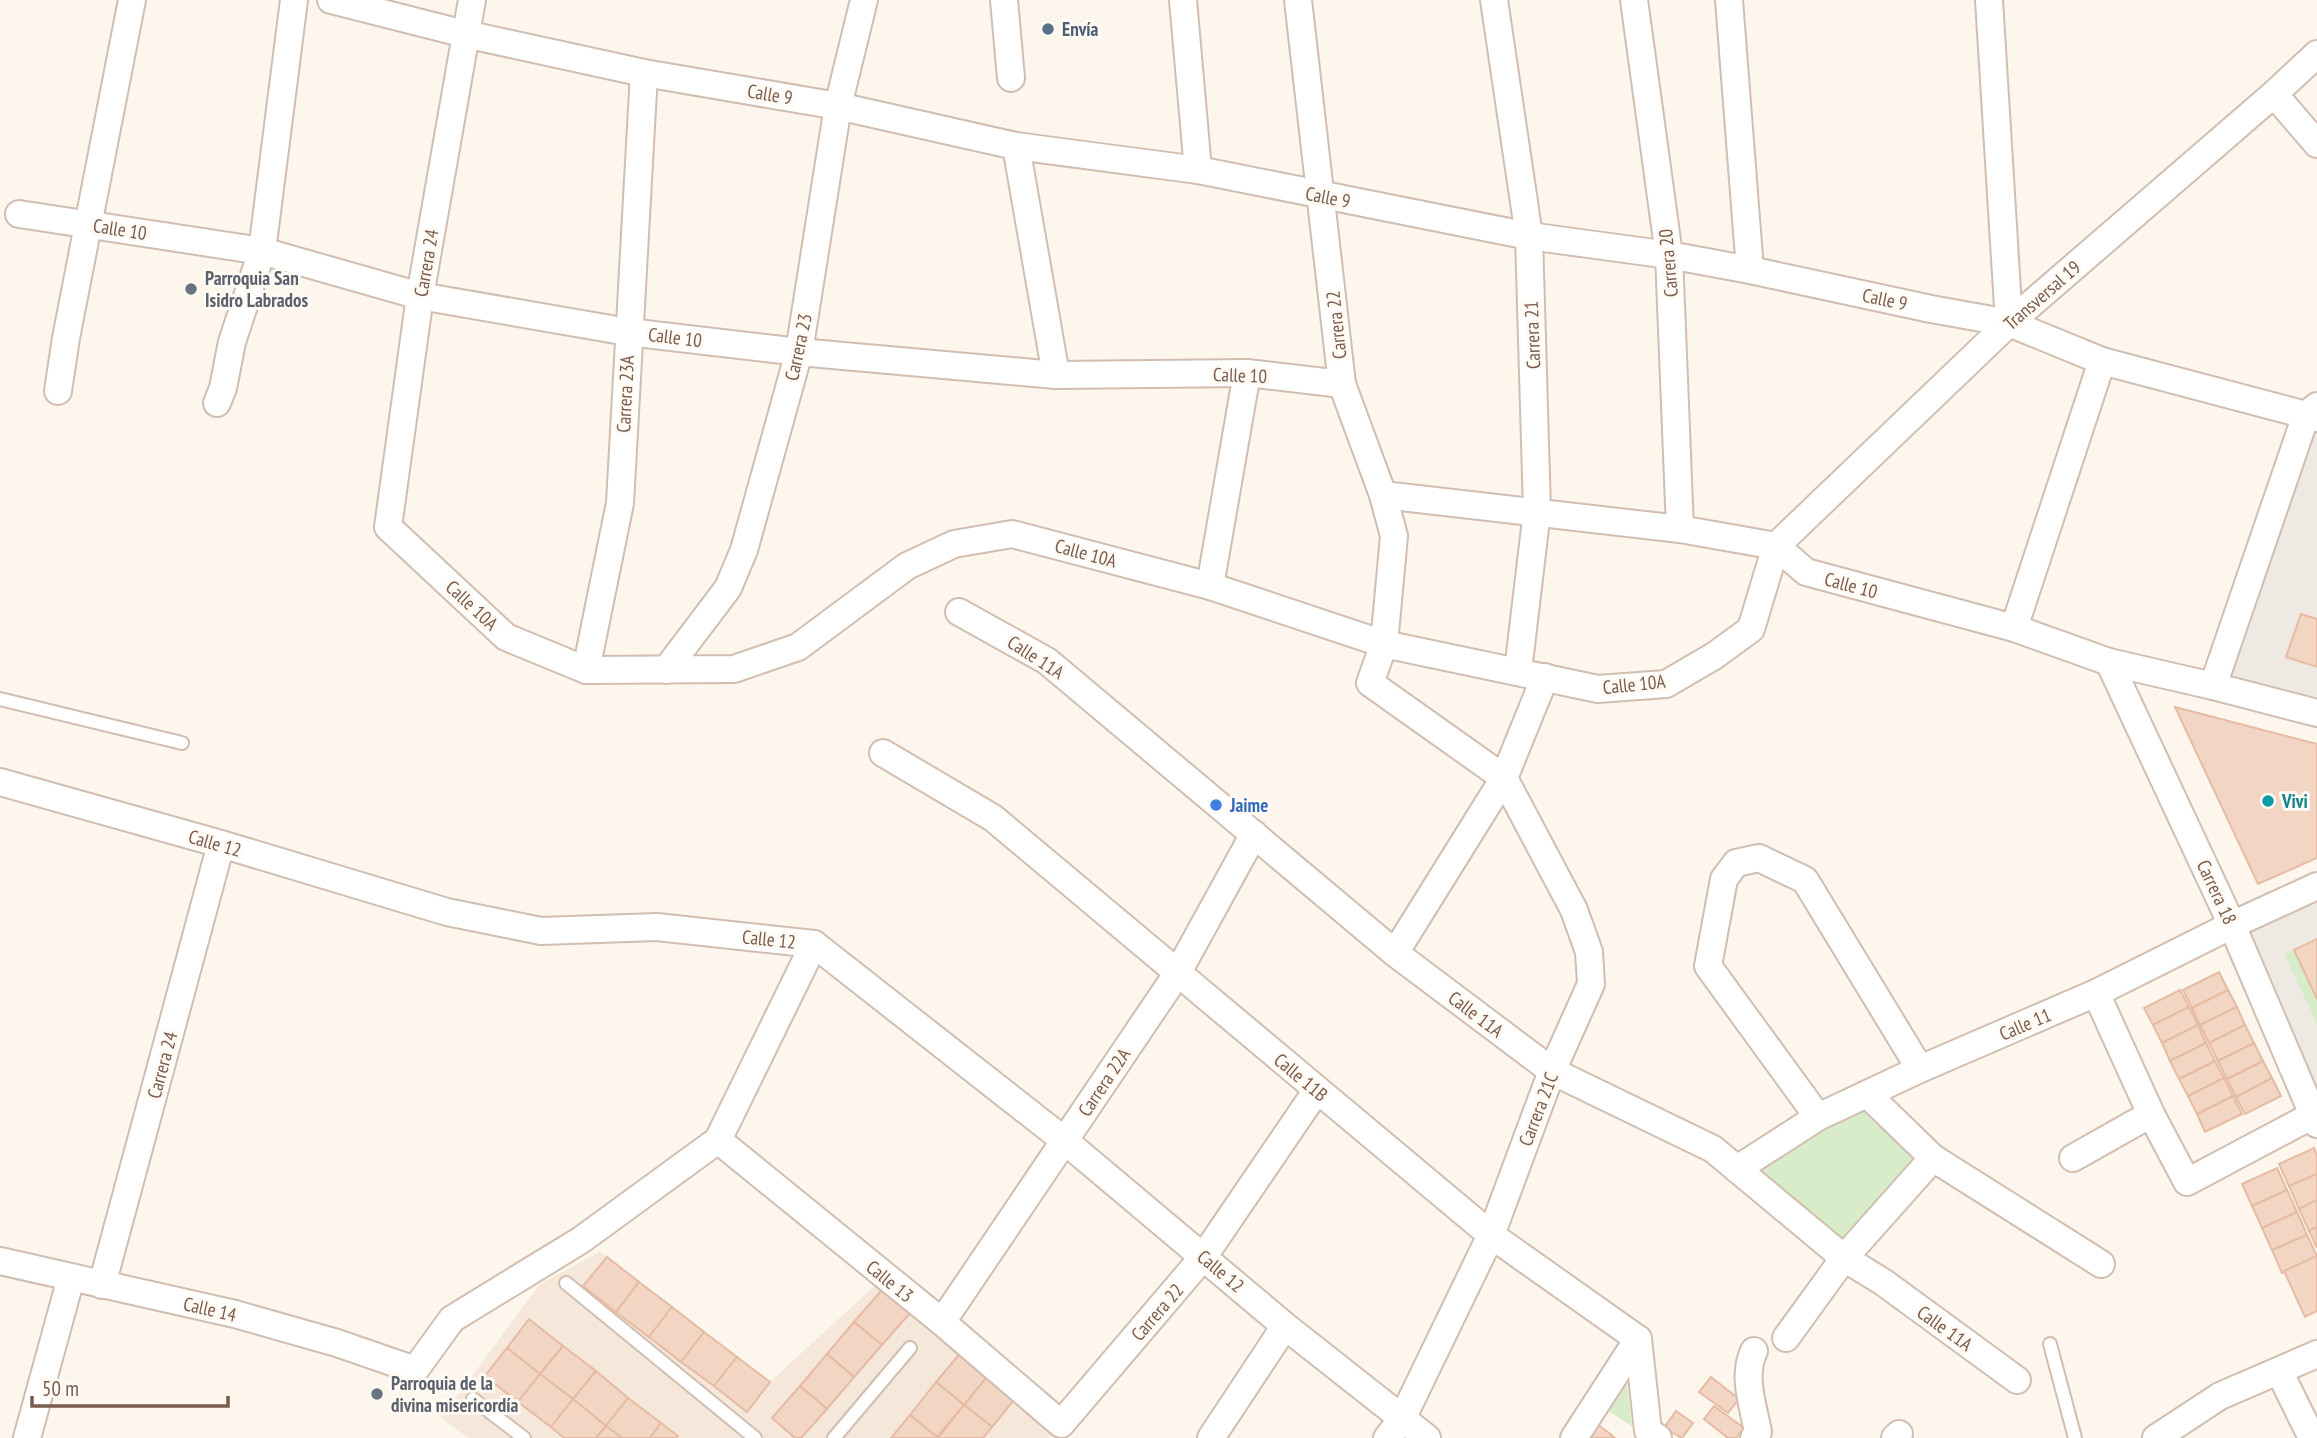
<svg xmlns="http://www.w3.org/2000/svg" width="2317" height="1438" font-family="'PT Sans Narrow',sans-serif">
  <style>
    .residential { fill: #f5e8da }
    .industrial { fill: #efe9e4 }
    .green { fill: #d8ecc9 }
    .building { fill: #f3d5c3; stroke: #e6bba3; stroke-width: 2 }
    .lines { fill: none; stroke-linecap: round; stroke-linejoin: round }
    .service-casing { stroke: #d1beb0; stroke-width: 16 }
    .minor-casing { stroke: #d1beb0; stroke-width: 30 }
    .service { stroke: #fff; stroke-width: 12 }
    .minor { stroke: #fff; stroke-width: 26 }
    .service-dot { fill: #5c6f8a; stroke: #fffaf3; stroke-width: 2.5 }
    .worship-dot { fill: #6b7280; stroke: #fffaf3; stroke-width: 2.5 }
    .culture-dot { fill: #0f9aa8; stroke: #fffaf3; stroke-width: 2.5 }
    .shop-dot { fill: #3f7fe0; stroke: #fffaf3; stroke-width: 2.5 }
    .labels { text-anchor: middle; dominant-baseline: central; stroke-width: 6; stroke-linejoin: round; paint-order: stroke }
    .service-label { font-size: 19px; font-weight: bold; fill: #4e5e75; stroke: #fffaf3; text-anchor: start }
    .street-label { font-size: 19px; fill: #7a5c4d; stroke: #fffaf3 }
    .worship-label { font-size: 19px; font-weight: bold; fill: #5b616d; stroke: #fffaf3; text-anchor: start }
    .culture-label { font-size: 19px; font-weight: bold; fill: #0d838f; stroke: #fffaf3; text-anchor: start }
    .shop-label { font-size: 19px; font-weight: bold; fill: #366cbe; stroke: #fffaf3; text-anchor: start }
  </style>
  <rect width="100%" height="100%" fill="#fdf6ec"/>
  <polygon class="residential" points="600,1252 770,1382 884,1277 1061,1424 1049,1438 469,1438 441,1418 540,1284"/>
  <g class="industrial">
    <polygon points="2317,418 2317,713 2213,686"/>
    <polygon points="2317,886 2317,1113 2232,925"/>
  </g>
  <g class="green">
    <polygon points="2294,950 2317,999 2317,1024 2284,954"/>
    <polygon points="1867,1094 1933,1158 1844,1258 1737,1169"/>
    <polygon points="1626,1377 1632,1426 1605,1409"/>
  </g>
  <g class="building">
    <polygon points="2301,614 2317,619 2317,667 2286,657"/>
    <polygon points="2175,707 2317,744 2317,858 2258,884"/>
    <polygon points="2317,939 2317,999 2294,950"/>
    <polygon points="2219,972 2228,990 2192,1008 2183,990"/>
    <polygon points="2180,990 2189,1007 2153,1025 2144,1008"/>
    <polygon points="2228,990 2237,1007 2200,1025 2192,1008"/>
    <polygon points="2189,1007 2198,1025 2162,1043 2153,1025"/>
    <polygon points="2237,1007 2245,1025 2209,1043 2200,1025"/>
    <polygon points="2198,1025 2206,1043 2170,1061 2162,1043"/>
    <polygon points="2245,1025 2254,1043 2218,1061 2209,1043"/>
    <polygon points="2206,1043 2215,1061 2179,1079 2170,1061"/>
    <polygon points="2254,1043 2263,1061 2227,1079 2218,1061"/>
    <polygon points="2215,1061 2224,1078 2188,1096 2179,1079"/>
    <polygon points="2263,1061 2272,1078 2236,1097 2227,1079"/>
    <polygon points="2224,1078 2233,1096 2197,1114 2188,1096"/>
    <polygon points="2272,1078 2281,1096 2245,1114 2236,1097"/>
    <polygon points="2233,1096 2242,1114 2205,1132 2197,1114"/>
    <polygon points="2314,1148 2317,1155 2317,1174 2289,1186 2279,1164"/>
    <polygon points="2277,1168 2287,1190 2252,1206 2242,1184"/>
    <polygon points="2317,1174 2317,1200 2299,1209 2289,1186"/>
    <polygon points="2287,1190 2297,1212 2262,1228 2252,1206"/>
    <polygon points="2317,1200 2317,1227 2309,1231 2299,1209"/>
    <polygon points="2297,1212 2307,1235 2272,1250 2262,1228"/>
    <polygon points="2317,1227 2317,1248 2309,1231"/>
    <polygon points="2307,1235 2317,1256 2282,1273 2272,1250"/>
    <polygon points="2317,1256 2317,1311 2305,1317 2284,1271"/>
    <polygon points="607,1257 639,1282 616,1312 583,1286"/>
    <polygon points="639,1282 672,1307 649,1337 616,1312"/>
    <polygon points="882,1290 910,1313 882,1345 854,1322"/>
    <polygon points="672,1307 704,1332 681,1362 649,1337"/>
    <polygon points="529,1319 563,1346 540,1374 507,1348"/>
    <polygon points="854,1322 882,1345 854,1377 827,1354"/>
    <polygon points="704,1332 737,1357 714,1386 681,1362"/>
    <polygon points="563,1346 596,1371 573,1399 540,1374"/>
    <polygon points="507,1348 540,1374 518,1402 485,1376"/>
    <polygon points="963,1350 991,1372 964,1405 936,1382"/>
    <polygon points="827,1354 854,1377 827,1409 800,1386"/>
    <polygon points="737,1357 770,1382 747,1412 714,1386"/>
    <polygon points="596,1371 628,1398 606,1426 573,1399"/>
    <polygon points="991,1372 1018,1395 992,1427 964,1405"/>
    <polygon points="540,1374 573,1399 551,1427 518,1402"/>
    <polygon points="1711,1377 1739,1399 1728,1413 1699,1392"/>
    <polygon points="936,1382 964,1405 937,1437 910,1415"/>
    <polygon points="800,1386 827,1409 801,1438 795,1438 772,1418"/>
    <polygon points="628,1398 661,1423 650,1438 622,1438 606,1426"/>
    <polygon points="573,1399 606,1426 596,1438 564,1438 551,1427"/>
    <polygon points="964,1405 992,1427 983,1438 938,1438"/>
    <polygon points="1714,1406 1744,1428 1736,1438 1728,1438 1704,1419"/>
    <polygon points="1676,1411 1693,1423 1682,1438 1664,1428"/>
    <polygon points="910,1415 937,1437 937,1438 891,1438"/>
    <polygon points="661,1423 678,1436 676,1438 650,1438"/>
    <polygon points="1597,1424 1609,1433 1615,1438 1588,1438"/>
    <polygon points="606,1426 622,1438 596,1438"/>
  </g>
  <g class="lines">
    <g class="service-casing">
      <g id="service">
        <polyline points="0,699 182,743"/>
        <polyline points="566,1283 755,1438"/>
        <polyline points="2050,1344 2075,1438"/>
        <polyline points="473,1399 524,1438"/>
        <polyline points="834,1438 910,1348"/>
      </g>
    </g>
    <g class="minor-casing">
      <g id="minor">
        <polyline points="331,0 465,34 644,73 838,106 1016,146 1198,170 1529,236 1669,255 1750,270 1931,309 2009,323 2102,361 2317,418"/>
        <polyline points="472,0 420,296 388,527 506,637 586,670 734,669 798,647 907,566 954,544 1012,534 1210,586 1384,644 1598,689 1666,684 1714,656 1751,629 1776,546 2009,323 2274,94 2317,54"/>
        <polyline points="1004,0 1011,78"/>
        <polyline points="1183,0 1198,170"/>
        <polyline points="1298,0 1342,384 1383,495 1394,536 1384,644 1370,683 1504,778 1574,910 1589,952 1591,984 1552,1071 1491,1235 1402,1419 1387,1438"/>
        <polyline points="1494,0 1529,236 1537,511 1518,671"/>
        <polyline points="1634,0 1669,255 1680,529"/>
        <polyline points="1729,0 1750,270"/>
        <polyline points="1989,0 2009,323"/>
        <polyline points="2274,94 2317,144"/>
        <polyline points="1016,146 1056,375"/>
        <polyline points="19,214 262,251 420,296 628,332 799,352 1056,375 1247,373 1342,384"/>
        <polyline points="58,391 66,338 132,0"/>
        <polyline points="217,403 223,388 232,342 262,251 294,0"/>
        <polyline points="1383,495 1680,529 1776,546 1806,572 2014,628 2109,662 2213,686 2317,713"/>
        <polyline points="1210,586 1247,373"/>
        <polyline points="959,612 1047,661 1395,953 1552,1071 1713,1149 1844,1258 1883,1282 2017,1380"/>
        <polyline points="2014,628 2102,361"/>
        <polyline points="2109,662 2232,925 2317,1124"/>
        <polyline points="586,670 620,503 644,73"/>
        <polyline points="666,670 728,588 744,550 799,352 838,106 864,0"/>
        <polyline points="2213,686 2306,415 2317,406"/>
        <polyline points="883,753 993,818 1491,1235 1638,1339 1648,1431 1658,1438"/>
        <polyline points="0,782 221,844 447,912 541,931 657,927 814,944 1065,1141 1285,1326 1427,1438"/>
        <polyline points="1395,953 1504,778 1545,677"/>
        <polyline points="2096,993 2151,1114 2187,1182 2317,1113"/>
        <polyline points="1867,1094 1933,1158 2101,1264"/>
        <polyline points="1818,1117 1708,966 1724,879 1736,863 1759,858 1805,880 1920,1069"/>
        <polyline points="718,1140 942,1322 1061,1424 1204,1256 1317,1090"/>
        <polyline points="2073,1158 2151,1114"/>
        <polyline points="1737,1169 1818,1117 1920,1069 2096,993 2232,925 2317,886"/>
        <polyline points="0,1261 235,1314 337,1343 415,1370 452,1319 581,1240 718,1140 814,944"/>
        <polyline points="102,1285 221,844"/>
        <polyline points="942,1322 1177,974 1254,834"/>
        <polyline points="1786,1338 1844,1258 1933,1158"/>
        <path d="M1754,1351C1742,1376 1753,1405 1758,1432L1754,1438"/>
        <polyline points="2279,1371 2312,1438"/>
        <polyline points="27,1438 71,1278"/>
        <polyline points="1211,1438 1285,1326"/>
        <polyline points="1574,1438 1638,1339"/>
        <polyline points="1895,1438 1899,1434"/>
        <polyline points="2156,1438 2220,1396 2317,1354"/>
      </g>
    </g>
    <use href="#service" class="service"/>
    <use href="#minor" class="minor"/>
  </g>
  <circle class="service-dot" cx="1048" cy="29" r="7"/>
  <g class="worship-dot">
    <circle cx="191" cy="289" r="7"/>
    <circle cx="377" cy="1394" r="7"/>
  </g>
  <circle class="culture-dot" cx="2268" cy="801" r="7"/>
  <circle class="shop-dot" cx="1216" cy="805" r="7"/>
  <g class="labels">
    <g class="service-label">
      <text x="1062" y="29">Envía</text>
    </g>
    <g class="street-label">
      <text transform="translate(770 94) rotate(10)">Calle 9</text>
      <text transform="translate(1328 197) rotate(11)">Calle 9</text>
      <text transform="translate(120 229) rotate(9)">Calle 10</text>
      <text transform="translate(426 263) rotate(-80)">Carrera 24</text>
      <text transform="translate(1668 263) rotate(-95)">Carrera 20</text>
      <text transform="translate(2042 295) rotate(-41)">Transversal 19</text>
      <text transform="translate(1885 299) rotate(12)">Calle 9</text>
      <text transform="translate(1336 325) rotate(-96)">Carrera 22</text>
      <text transform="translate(1532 335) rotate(-92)">Carrera 21</text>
      <text transform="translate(675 337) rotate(7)">Calle 10</text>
      <text transform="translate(798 347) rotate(-78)">Carrera 23</text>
      <text transform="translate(1240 375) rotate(2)">Calle 10</text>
      <text transform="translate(625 394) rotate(-87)">Carrera 23A</text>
      <text transform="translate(1086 553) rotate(15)">Calle 10A</text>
      <text transform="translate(1851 585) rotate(15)">Calle 10</text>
      <text transform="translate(472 605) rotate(43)">Calle 10A</text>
      <text transform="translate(1036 657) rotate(33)">Calle 11A</text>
      <text transform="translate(1634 684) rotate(-6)">Calle 10A</text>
      <text transform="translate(215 843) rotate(16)">Calle 12</text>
      <text transform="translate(2217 892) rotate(65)">Carrera 18</text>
      <text transform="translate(769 939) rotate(6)">Calle 12</text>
      <text transform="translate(1476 1014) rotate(37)">Calle 11A</text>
      <text transform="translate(2025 1024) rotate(-23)">Calle 11</text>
      <text transform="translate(162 1065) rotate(-75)">Carrera 24</text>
      <text transform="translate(1301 1077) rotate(40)">Calle 11B</text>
      <text transform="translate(1104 1082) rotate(-56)">Carrera 22A</text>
      <text transform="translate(1538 1109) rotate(-69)">Carrera 21C</text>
      <text transform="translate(1221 1271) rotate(40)">Calle 12</text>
      <text transform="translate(890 1281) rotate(39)">Calle 13</text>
      <text transform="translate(210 1309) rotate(13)">Calle 14</text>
      <text transform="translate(1157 1312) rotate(-49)">Carrera 22</text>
      <text transform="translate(1945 1328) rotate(36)">Calle 11A</text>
    </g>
    <g class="worship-label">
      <text x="205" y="278">Parroquia San<tspan x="205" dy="22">Isidro Labrados</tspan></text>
      <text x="391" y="1383">Parroquia de la<tspan x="391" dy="22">divina misericordía</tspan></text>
    </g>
    <g class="culture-label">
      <text x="2282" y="801">Vivi</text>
    </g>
    <g class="shop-label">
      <text x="1230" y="805">Jaime</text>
    </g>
  </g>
  <path d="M32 1396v10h196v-10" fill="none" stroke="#7a5c4d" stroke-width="3.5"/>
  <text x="42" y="1396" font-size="21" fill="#7a5c4d" stroke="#fffaf3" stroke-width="5" paint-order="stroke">50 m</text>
</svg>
